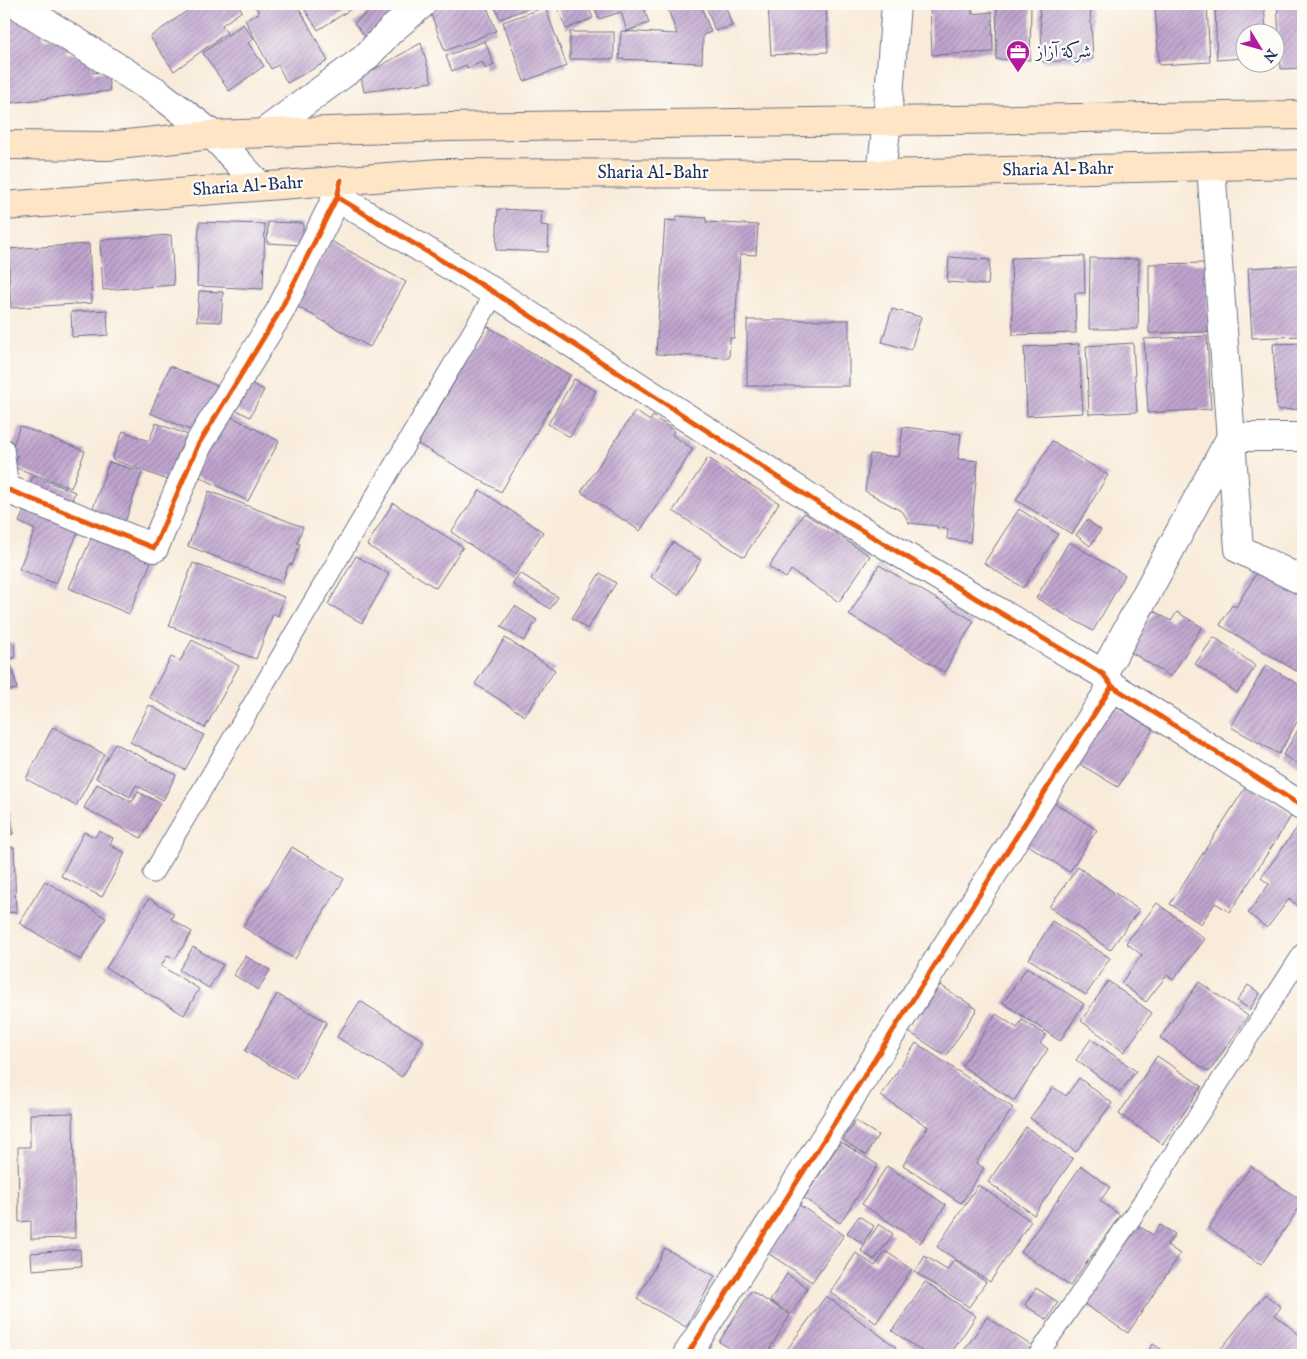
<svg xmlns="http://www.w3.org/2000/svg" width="1307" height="1359" font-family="'IM FELL English',Amiri,serif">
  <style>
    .building { fill: url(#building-hatch) }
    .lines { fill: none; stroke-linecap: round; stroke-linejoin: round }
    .lane-casing { stroke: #697189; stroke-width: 21 }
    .street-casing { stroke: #697189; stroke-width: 30 }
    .secondary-casing { stroke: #697189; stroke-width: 30 }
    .lane { stroke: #fff; stroke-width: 19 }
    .street { stroke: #fff; stroke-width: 28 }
    .secondary { stroke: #fde5c5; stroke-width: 28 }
    .cycleway-casing { stroke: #fdfcf7; stroke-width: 8 }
    .cycleway { stroke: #e8590c; stroke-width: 5 }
    .labels { text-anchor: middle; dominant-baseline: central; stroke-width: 4.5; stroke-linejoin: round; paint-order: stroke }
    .poi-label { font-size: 18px; fill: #1b2f5e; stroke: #fdfcf7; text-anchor: start }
    .street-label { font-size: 18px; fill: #1b2f5e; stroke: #fdfcf7 }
  </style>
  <defs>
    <pattern id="building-hatch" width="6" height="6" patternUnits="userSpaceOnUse" patternTransform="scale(1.25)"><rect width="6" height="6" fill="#c0a4ce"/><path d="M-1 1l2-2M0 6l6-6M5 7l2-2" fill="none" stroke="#9b86aa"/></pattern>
  </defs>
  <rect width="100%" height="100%" fill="#fdfcf7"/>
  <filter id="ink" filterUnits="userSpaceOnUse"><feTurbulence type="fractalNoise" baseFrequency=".02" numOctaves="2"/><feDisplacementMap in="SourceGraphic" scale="10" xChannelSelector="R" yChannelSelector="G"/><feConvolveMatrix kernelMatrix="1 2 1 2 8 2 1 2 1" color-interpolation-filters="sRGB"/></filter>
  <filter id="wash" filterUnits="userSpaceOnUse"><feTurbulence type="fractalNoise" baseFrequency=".0096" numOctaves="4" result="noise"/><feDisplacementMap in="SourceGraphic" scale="20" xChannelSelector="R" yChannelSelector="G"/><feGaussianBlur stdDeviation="1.12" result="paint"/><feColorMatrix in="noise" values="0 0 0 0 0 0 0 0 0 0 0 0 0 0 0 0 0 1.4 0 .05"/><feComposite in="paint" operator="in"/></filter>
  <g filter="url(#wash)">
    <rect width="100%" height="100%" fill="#f9ebda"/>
    <g id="blocks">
      <g class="building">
        <polygon points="197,4 238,4 242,11 222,25 227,33 174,71 150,37"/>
        <polygon points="254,4 297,4 328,61 287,83 278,65 271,69 245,20 259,13"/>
        <polygon points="301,4 359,4 318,30"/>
        <polygon points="378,4 391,4 398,13 366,38 354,23"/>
        <polygon points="444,4 486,4 496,31 445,51 430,12 445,6"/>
        <polygon points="494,4 539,4 500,19"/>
        <polygon points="556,4 587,4 593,18 566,29"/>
        <polygon points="594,4 654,4 644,8 649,23 627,31 621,12 599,19"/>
        <polygon points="666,4 700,4 711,32 703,35 702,63 619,59 621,31 677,34"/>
        <polygon points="719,4 725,4 732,26 715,31 707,8"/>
        <polygon points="768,4 826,4 828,52 771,55"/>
        <polygon points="930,4 972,4 972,14 992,12 993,52 932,55"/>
        <polygon points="997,4 1031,4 1030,60 996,59"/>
        <polygon points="1039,4 1090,4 1093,59 1043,62"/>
        <polygon points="1155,4 1207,4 1210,62 1159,65"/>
        <polygon points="1215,4 1264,4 1266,32 1244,32 1244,58 1217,60"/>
        <polygon points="1277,4 1303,4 1303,68 1281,69"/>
        <polygon points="545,7 567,66 524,81 503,22"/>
        <polygon points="16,11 42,28 43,39 55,38 65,40 66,54 79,53 92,57 93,73 107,71 110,91 9,103 4,59 4,13"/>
        <polygon points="243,24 254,39 248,43 264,66 229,91 203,53"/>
        <rect x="570" y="32" width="44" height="27"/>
        <polygon points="485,41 494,65 485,69 483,62 467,68 466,65 452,71 446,56"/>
        <polygon points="421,43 432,82 364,92 361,77"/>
        <polygon points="498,209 542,211 541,225 549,226 548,252 496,250"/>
        <polygon points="677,216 706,218 706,222 758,225 756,255 740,254 734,338 730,338 729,358 656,354 665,220 676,221"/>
        <polygon points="199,222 265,224 263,289 197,286"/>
        <polygon points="268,222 303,223 303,245 267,243"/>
        <polygon points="171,235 174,285 103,290 100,240"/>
        <polygon points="331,241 406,282 370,347 296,306"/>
        <polygon points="89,244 92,303 11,308 8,249"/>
        <polygon points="1084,256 1085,293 1075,293 1076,333 1013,335 1011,258"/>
        <polygon points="949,257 990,260 988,285 947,282"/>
        <polygon points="1090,258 1139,259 1138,329 1089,329"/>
        <polygon points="1207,263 1208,332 1149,333 1149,264"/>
        <polygon points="1301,265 1303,336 1252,338 1248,268"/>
        <polygon points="199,291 223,292 221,322 197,321"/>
        <polygon points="892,309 921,317 911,350 882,342"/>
        <polygon points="107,310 108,335 72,337 71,312"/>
        <rect x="747" y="320" width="102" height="66"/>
        <polygon points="487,326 570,375 501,492 418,444"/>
        <polygon points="1207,336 1211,409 1148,413 1144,339"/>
        <polygon points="1133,343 1137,412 1089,414 1086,346"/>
        <polygon points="1303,343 1303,409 1277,410 1273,344"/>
        <polygon points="1079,344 1083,413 1027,416 1024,347"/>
        <polygon points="170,366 220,387 200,434 150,413"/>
        <polygon points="574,379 596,391 570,437 548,424"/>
        <polygon points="245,380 264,390 250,417 230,407"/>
        <polygon points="635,411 650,421 653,416 674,431 672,435 693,449 640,531 581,492"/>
        <polygon points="222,412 279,441 248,501 192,473"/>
        <polygon points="156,423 191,436 173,482 112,459 123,431 149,441"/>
        <polygon points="20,426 85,451 71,488 14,467 18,456 10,453"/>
        <polygon points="903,427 961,434 958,459 978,461 970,542 947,539 948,529 937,528 937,526 909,523 903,512 865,491 870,454 899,457"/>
        <polygon points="1052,441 1108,475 1072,534 1016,500"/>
        <polygon points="708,458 779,503 744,557 673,511"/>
        <polygon points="109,462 142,472 123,528 90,517"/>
        <polygon points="33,476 75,492 68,511 26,495"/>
        <polygon points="480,490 543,532 515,575 451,532"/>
        <polygon points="209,491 303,527 297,543 300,544 292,565 289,564 282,582 188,546"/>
        <polygon points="28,502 81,525 56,584 19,569 35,530 19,522"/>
        <polygon points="393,503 463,547 436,588 367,545"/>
        <polygon points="1019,509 1058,534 1023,588 984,563"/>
        <polygon points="804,513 870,556 839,602 791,570 786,578 769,567"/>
        <polygon points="1087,520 1101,530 1090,546 1076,535"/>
        <polygon points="95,530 154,555 129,614 69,588"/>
        <polygon points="673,542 701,560 678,595 651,577"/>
        <polygon points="1069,542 1125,575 1093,631 1036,598"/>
        <polygon points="356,556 389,574 362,623 328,604"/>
        <polygon points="193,563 284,597 278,616 273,614 256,659 169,626"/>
        <polygon points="879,565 974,621 944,672 849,615"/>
        <polygon points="1260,567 1303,593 1303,675 1220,625 1232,605 1236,607"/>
        <polygon points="520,573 558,597 550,609 512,584"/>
        <polygon points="600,573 616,583 587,629 572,618"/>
        <polygon points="515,606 537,620 524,641 501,627"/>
        <polygon points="1154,611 1171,621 1177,612 1202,627 1171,677 1129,651"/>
        <polygon points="1214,637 1256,666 1237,693 1195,664"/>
        <polygon points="505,638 555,670 525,716 475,684"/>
        <polygon points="192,640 239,666 205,728 149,697 171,657 180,661"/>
        <polygon points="14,643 15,658 4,659 4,644"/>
        <polygon points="1266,665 1303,687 1303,711 1279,754 1231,727"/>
        <polygon points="12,666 17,689 4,692 4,668"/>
        <polygon points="1108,702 1153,729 1118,787 1073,760"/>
        <polygon points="149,705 204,735 185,770 130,742"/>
        <polygon points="1303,722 1303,767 1283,755"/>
        <polygon points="53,727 104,754 76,806 26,779"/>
        <polygon points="4,728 8,745 4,746"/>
        <polygon points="115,743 176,775 163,800 136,785 130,797 96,778"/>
        <polygon points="4,767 9,785 4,787"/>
        <polygon points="97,784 132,802 138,792 160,803 141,838 84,808"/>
        <polygon points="1247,785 1292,815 1230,912 1215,903 1201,924 1170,904"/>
        <polygon points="4,797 6,797 13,834 4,836"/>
        <polygon points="1052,801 1097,830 1069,872 1025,843"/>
        <polygon points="1301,822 1303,824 1303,909 1289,899 1267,928 1248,913 1269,884 1261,878"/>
        <polygon points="99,831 113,838 110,845 125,853 102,897 61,876 84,832 95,837"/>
        <polygon points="14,847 16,912 4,913 4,848"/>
        <polygon points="292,847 344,879 295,959 243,927"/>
        <polygon points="1078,867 1139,910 1110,950 1049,907"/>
        <polygon points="45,881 106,918 81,960 19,923"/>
        <polygon points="149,898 174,914 171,919 192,932 175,959 168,955 161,966 199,989 184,1015 106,968"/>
        <polygon points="1157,903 1205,939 1173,980 1167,975 1146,1002 1121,983 1142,955 1126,943"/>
        <polygon points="1052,921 1110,958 1086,995 1029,959"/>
        <polygon points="193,947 223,965 209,988 179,970"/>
        <polygon points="245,956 270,970 258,990 234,975"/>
        <polygon points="1027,967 1084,1004 1060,1041 1003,1003"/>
        <polygon points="1108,981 1152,1013 1124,1052 1081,1021"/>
        <polygon points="1199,982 1248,1016 1209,1072 1160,1038"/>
        <polygon points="940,985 977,1009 946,1056 909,1032"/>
        <polygon points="1248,985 1260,993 1250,1009 1237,1001"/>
        <polygon points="277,994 327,1022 295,1079 245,1051"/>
        <polygon points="360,1001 424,1041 402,1077 337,1037"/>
        <polygon points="996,1014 1017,1028 1022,1020 1046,1035 1040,1043 1048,1049 1014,1101 962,1066"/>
        <polygon points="1091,1039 1136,1071 1120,1092 1076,1060"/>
        <polygon points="916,1043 1013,1108 976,1163 984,1168 961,1203 903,1165 928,1127 881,1096"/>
        <polygon points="1157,1056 1202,1086 1163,1144 1119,1114"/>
        <polygon points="1079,1078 1112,1103 1076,1152 1030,1118 1053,1087 1066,1096"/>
        <polygon points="73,1113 75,1238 31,1239 31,1221 19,1222 18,1147 30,1147 30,1114"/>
        <polygon points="855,1121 878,1135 866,1155 843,1140"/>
        <polygon points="1026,1127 1073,1159 1034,1215 988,1182"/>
        <polygon points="841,1142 878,1165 840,1223 804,1198"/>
        <polygon points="887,1166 946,1205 920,1243 862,1204"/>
        <polygon points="1081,1166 1110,1187 1100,1201 1120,1215 1070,1286 1021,1252"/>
        <polygon points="1251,1166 1303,1202 1261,1265 1208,1228"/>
        <polygon points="978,1185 1031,1221 990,1282 937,1247"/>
        <polygon points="798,1204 844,1235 812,1282 766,1252"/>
        <polygon points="859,1216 874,1226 863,1244 847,1233"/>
        <polygon points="1134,1223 1153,1235 1160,1225 1175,1234 1167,1245 1180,1254 1128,1333 1081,1302"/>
        <polygon points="879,1224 893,1234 875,1260 861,1251"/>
        <polygon points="665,1248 715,1276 686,1327 637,1299"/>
        <polygon points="80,1249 81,1266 32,1270 31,1253"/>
        <polygon points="885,1251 912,1269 876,1323 830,1292 856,1253 875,1266"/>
        <polygon points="925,1256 947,1270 954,1260 986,1282 969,1307 915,1272"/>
        <polygon points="787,1274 808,1288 791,1314 770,1301"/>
        <polygon points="925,1282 976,1316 950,1355 928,1355 892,1331"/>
        <polygon points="1036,1288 1058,1302 1047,1320 1025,1305"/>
        <polygon points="751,1291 790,1315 766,1355 742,1355 719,1342"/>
        <polygon points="1265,1294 1281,1307 1275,1315 1303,1338 1303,1345 1295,1355 1216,1355"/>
        <polygon points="826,1296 896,1347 890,1355 783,1355"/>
        <polygon points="987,1317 1032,1346 1026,1355 961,1355"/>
        <polygon points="1153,1344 1170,1355 1145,1355"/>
        <polygon points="709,1349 718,1355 705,1355"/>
        <polygon points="284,1350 294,1355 281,1355"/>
      </g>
    </g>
  </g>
  <g filter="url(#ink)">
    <use href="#blocks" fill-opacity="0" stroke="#697189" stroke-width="1"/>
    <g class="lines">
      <g class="lane-casing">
        <g id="lane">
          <polyline points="4,448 9,490"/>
          <polyline points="153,873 495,293"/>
          <polyline points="1038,1355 1141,1204 1303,953"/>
        </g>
      </g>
      <g class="street-casing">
        <g id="street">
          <polyline points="16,4 157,92 213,135 259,185"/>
          <polyline points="263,133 365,58 390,31 422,4"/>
          <polyline points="1211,167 1239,549 1303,581"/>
          <polyline points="881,174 887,121 896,4"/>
          <polyline points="341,180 337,197 495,293 841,518 1103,674 1112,686 1303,807"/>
          <polyline points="1231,437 1303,437"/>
          <polyline points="4,492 9,490 154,548 198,445 280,311 337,197"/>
          <polyline points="1103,674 1231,437"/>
          <polyline points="687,1355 1112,686"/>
        </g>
      </g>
      <g class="secondary-casing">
        <g id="secondary">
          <polyline points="4,145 108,146 213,135 448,127 1303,115"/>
          <polyline points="4,206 441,173 881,174 1303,164"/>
        </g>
      </g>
      <use href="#lane" class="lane"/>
      <use href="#street" class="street"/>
      <use href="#secondary" class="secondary"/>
      <g class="cycleway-casing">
        <g id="cycleway">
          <polyline points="341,180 337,197 495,293 841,518 1103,674 1112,686 1303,807"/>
          <polyline points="4,492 9,490 154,548 198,445 280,311 337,197"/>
          <polyline points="687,1355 1112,686"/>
        </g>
      </g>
      <use href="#cycleway" class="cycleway"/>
    </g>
  </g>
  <defs>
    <g id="office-pin" transform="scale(1.25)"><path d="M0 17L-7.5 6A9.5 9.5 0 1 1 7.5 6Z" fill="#b5179e" stroke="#fdfcf7"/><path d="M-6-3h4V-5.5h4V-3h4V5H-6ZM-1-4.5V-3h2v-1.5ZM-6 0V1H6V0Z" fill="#fff"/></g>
  </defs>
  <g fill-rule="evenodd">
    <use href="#office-pin" x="1018" y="52"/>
  </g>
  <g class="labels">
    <g class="poi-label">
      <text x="1036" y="52">شركة آزاز</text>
    </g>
    <g class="street-label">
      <text transform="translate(1058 170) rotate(-1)">Sharia Al-Bahr</text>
      <text x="653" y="173">Sharia Al-Bahr</text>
      <text transform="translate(248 187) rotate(-4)">Sharia Al-Bahr</text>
    </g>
  </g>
  <rect width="1307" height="1359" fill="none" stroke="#fdfcf7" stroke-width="20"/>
  <g transform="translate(1260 48) rotate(127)"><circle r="24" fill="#fdfcf7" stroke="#a3aaba"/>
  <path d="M0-4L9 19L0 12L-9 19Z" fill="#b5179e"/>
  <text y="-8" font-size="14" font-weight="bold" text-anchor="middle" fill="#1b2f5e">N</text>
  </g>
</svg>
